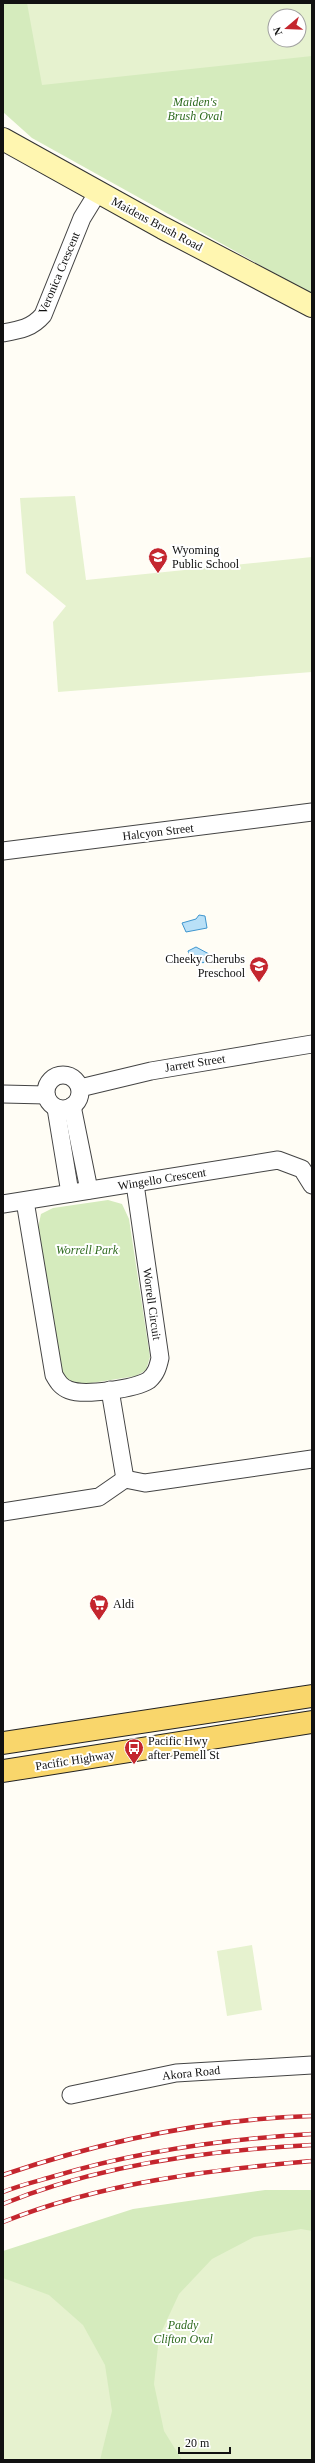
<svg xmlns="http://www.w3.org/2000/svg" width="315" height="2463" font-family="'Times New Roman',serif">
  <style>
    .green { fill: #d5ebbd; fill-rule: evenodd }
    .pitch { fill: #e6f2cf; fill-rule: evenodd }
    .water { fill: #b9e0f7; stroke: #3f96cf }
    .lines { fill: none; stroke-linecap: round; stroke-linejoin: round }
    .street-casing { stroke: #444; stroke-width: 19 }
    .secondary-casing { stroke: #333; stroke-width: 24 }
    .primary-casing { stroke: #222; stroke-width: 24 }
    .street { stroke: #fff; stroke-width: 17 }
    .secondary { stroke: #fff6b0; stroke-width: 22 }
    .primary { stroke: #f9d66b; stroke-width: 22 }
    .rail-casing { stroke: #c4262e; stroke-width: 4.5 }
    .rail { stroke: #fff; stroke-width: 3; stroke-dasharray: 9; stroke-linecap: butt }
    .labels { text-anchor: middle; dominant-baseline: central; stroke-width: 4; stroke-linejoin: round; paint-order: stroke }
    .park-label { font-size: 12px; font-style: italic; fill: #2f6b1f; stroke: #fff }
    .street-label { font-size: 12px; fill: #111; stroke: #fff }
    .poi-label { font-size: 12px; fill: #111; stroke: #fff; text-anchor: start }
  </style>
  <rect width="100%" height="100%" fill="#fffdf5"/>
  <g class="green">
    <path d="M3,3H312V294L32,138L3,112ZM275,16H299V40H275Z"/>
    <polygon points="108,1200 122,1204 129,1219 150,1357 146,1370 136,1376 79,1385 68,1381 61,1371 37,1232 41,1214 53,1208"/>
    <polygon points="265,2190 312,2190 312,2460 3,2460 3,2251 133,2209"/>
  </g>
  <g class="pitch">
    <path d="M27,3H312V56L42,85ZM275,16H299V40H275Z"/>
    <polygon points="75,496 86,580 312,557 312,672 58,692 53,622 66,606 26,573 20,498"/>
    <polygon points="252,1945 262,2010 227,2016 217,1951"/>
    <polygon points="301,2229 312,2231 312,2460 182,2460 164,2431 154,2384 159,2337 179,2294 212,2259 254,2237"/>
    <polygon points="3,2278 49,2295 83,2325 105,2365 112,2411 100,2460 3,2460"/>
  </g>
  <g class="water">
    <polygon points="199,915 205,916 207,928 186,932 182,923 196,919"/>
    <polygon points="196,947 209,954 209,958 203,963 196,958 190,957 188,951"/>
  </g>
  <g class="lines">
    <g class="street-casing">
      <g id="street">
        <path d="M3,333C20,330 32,328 43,315L82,218L98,192"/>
        <polyline points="3,851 312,812"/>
        <circle cx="63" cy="1092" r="17"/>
        <polyline points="80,1088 151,1071 312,1044"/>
        <polyline points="3,1094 46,1095"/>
        <polyline points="72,1106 89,1190"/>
        <polyline points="56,1108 70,1193"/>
        <path d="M25,1201L54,1375C58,1382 61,1387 69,1390C84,1396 135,1389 149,1380C156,1374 158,1367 160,1358L135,1184"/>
        <polyline points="3,1204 278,1160 302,1169 312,1185"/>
        <polyline points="110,1390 125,1479"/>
        <polyline points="3,1512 99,1497 125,1479 145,1483 312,1459"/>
        <polyline points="71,2095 176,2073 312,2065"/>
      </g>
    </g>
    <g class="secondary-casing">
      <polyline id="secondary" points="3,139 163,228 312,306"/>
    </g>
    <g class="primary-casing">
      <g id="primary">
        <polyline points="3,1743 312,1696"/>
        <polyline points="3,1771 312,1722"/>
      </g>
    </g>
    <use href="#street" class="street"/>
    <use href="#secondary" class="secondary"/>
    <use href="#primary" class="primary"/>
    <g class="rail-casing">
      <g id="rail">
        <path d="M3,2175C103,2141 207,2119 312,2116"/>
        <path d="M3,2192C20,2185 38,2181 55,2176C139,2151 225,2139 312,2134"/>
        <path d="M3,2204C99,2165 210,2150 312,2145"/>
        <path d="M3,2222C101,2183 208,2170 312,2161"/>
      </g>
    </g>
    <use href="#rail" class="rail"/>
  </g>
  <defs>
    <g id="school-pin" transform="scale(1)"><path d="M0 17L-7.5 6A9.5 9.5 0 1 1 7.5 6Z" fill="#c4262e" stroke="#fff"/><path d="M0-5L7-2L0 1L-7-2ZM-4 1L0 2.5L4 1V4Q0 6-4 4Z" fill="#fff"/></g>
    <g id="supermarket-pin" transform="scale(1)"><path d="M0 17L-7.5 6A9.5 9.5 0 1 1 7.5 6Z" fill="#c4262e" stroke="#fff"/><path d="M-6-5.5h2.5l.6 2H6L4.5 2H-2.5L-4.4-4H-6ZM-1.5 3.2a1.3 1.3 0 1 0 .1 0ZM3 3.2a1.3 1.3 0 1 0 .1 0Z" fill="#fff"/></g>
    <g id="bus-pin" transform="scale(1)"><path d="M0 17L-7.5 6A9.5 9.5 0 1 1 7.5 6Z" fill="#c4262e" stroke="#fff"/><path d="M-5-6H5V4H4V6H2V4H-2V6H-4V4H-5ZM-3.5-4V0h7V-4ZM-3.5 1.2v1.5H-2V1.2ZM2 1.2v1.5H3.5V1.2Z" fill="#fff"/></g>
  </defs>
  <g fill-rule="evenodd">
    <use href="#school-pin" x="158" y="557"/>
    <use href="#school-pin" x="259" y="966"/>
    <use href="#supermarket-pin" x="99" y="1604"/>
    <use href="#bus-pin" x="134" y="1748"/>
  </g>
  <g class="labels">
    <g class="park-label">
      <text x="195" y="102">Maiden's<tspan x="195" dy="14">Brush Oval</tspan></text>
      <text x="87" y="1250">Worrell Park</text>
      <text x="183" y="2325">Paddy<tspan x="183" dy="14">Clifton Oval</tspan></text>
    </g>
    <g class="street-label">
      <text transform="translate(157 224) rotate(28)">Maidens Brush Road</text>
      <text transform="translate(59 273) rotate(-67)">Veronica Crescent</text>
      <text transform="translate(158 832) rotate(-7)">Halcyon Street</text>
      <text transform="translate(195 1063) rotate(-9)">Jarrett Street</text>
      <text transform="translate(162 1179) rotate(-9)">Wingello Crescent</text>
      <text transform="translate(152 1304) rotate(82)">Worrell Circuit</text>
      <text transform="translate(75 1760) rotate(-9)">Pacific Highway</text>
      <text transform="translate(191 2073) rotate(-6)">Akora Road</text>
    </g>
    <g class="poi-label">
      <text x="172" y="550">Wyoming<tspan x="172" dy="14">Public School</tspan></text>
      <text x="245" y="959" text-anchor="end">Cheeky Cherubs<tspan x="245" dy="14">Preschool</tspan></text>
      <text x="113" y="1604">Aldi</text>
      <text x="148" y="1741">Pacific Hwy<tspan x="148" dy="14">after Pemell St</tspan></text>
    </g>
  </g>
  <rect width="315" height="2463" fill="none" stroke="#111111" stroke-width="8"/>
  <g transform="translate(287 28) rotate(251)"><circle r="19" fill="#ffffff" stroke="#a0a0a0"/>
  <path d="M0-3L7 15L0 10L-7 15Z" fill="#c4262e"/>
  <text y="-6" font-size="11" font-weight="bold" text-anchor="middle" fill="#111111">N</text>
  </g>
  <path d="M179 2447v6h51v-6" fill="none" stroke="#111111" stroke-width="2"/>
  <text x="185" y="2447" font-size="12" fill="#111111" stroke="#ffffff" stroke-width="3" paint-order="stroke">20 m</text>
</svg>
